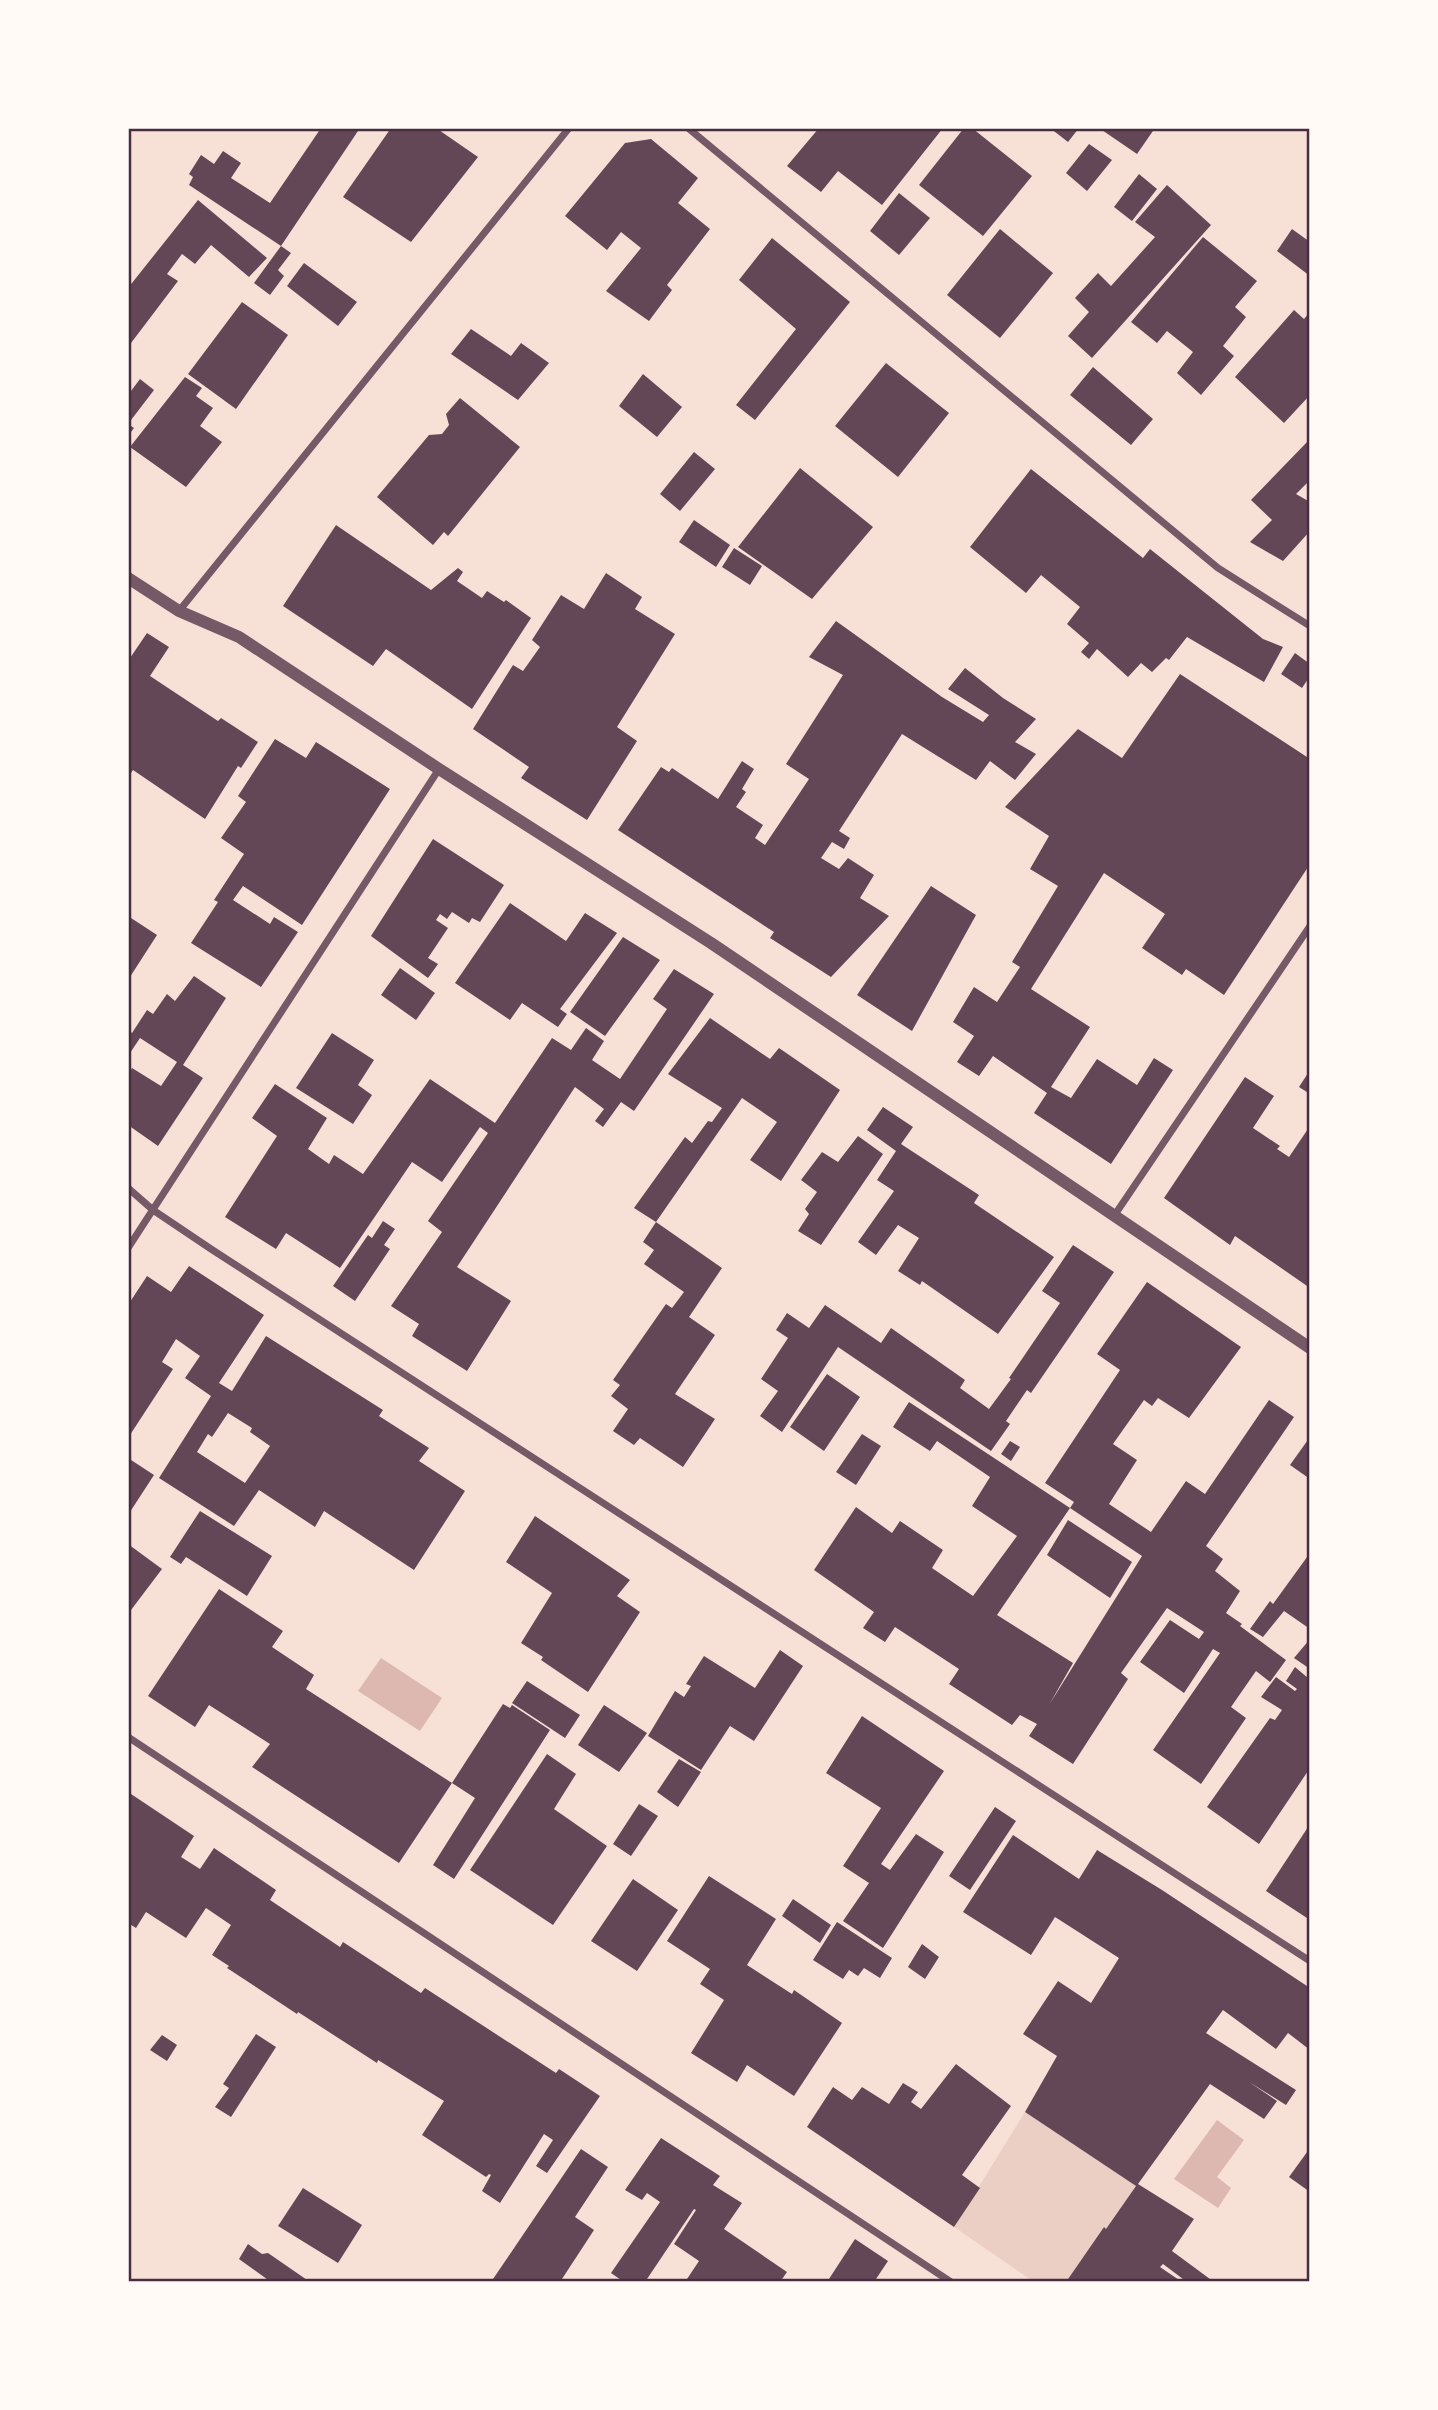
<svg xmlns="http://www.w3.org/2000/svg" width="1438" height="2410" font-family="Roboto,sans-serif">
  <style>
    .green { fill: #ebcfc5 }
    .water { fill: #dcb8b0 }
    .building { fill: #644757; fill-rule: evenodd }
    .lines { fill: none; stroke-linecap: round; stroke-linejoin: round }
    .minor { stroke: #755966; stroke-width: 7 }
    .tertiary { stroke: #755966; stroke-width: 12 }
    .neatline { fill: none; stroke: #4a2c40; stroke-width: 2.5 }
  </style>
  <rect width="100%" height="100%" fill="#f7e1d7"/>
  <polygon class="green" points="1025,2112 1136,2186 1106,2229 1104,2227 1066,2282 1034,2282 954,2227"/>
  <g class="water">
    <polygon points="381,1658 442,1698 420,1731 358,1691"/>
    <polygon points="1217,2120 1244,2140 1217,2177 1231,2188 1218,2208 1174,2179"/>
  </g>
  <g class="building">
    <polygon points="321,128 360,128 281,246 291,253 278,270 284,276 270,295 254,283 281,246 189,185 193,177 189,174 201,155 214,164 223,151 241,163 231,178 270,203"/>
    <polygon points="391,128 436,128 478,157 411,242 343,197"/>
    <polygon points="819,128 943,128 882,205 838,171 821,192 787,166"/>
    <polygon points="964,128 972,128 1032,176 983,236 919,185"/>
    <polygon points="1050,128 1079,128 1068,142"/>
    <polygon points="1099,128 1155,128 1137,154"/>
    <polygon points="651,139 698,178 678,203 710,229 667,285 672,290 649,321 606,291 641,248 621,232 607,250 565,216 625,143"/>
    <polygon points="1089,144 1112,160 1087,191 1066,173"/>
    <polygon points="1139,174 1157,189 1132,221 1114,207"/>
    <polygon points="1167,185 1211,225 1092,358 1068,336 1089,312 1075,298 1098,273 1111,286 1155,237 1135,222"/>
    <polygon points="899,193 930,218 899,255 870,231"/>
    <polygon points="198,200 267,258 249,277 211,245 195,264 182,254 167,274 178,281 128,347 128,288"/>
    <polygon points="1000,229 1053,273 1000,338 947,295"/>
    <polygon points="1292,229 1310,242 1310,276 1277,251"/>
    <polygon points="1203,237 1257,281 1235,307 1246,317 1223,346 1234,356 1201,395 1177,373 1193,352 1167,331 1157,343 1131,322"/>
    <polygon points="772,238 850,302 755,420 736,405 796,329 739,280"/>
    <polygon points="304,263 357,302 338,326 287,286"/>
    <polygon points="242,302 288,335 236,409 188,374"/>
    <polygon points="1294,310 1304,319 1310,312 1310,395 1284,423 1235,377"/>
    <polygon points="471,329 511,356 521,343 549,363 518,400 451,354"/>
    <polygon points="886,363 949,413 898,477 835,426"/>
    <polygon points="1093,367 1153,419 1131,445 1070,395"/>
    <polygon points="643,374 682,407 657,437 619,406"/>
    <polygon points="185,377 202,388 196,396 213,408 200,426 222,442 186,487 130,447"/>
    <polygon points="140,379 154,390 128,424 134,428 128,436 128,395"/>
    <polygon points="460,398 520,447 448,536 444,532 433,545 377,497 429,435 442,434 449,425 446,414"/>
    <polygon points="1310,439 1310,480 1296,494 1310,502 1310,531 1283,561 1250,542 1272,520 1251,500"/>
    <polygon points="694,452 715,469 680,511 660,494"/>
    <polygon points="800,468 873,527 812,599 738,547"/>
    <polygon points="1031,469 1143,558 1150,549 1263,639 1283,647 1264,682 1187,637 1169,660 1166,658 1152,672 1141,663 1128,677 1097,649 1089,659 1081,652 1089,643 1067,624 1080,607 1041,575 1026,593 970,547"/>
    <polygon points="694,520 730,545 716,567 679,542"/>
    <polygon points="336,525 431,590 458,568 463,572 457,581 482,598 487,591 504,602 506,600 531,618 472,709 386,649 373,666 283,606"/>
    <polygon points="734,548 762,566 750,585 722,567"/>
    <polygon points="606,573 642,597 635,609 675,634 617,727 637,741 587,820 521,778 529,767 473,729 513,665 523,671 540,647 532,640 561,595 584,609"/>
    <polygon points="836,621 942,697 983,722 989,715 948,689 965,668 1003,698 1036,719 1015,742 1036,754 1015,780 990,761 976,780 902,734 839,831 850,838 844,849 832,842 821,858 839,869 848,858 874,875 860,898 889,916 831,977 770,938 774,932 618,830 661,767 669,772 672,768 718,799 742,761 754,769 742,789 746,792 736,807 763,825 755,838 765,845 809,779 786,764 843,675 809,657"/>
    <polygon points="147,633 169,647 150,676 218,721 221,718 258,742 241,768 238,766 205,819 133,770 131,773 128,770 128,661"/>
    <polygon points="1295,653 1310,664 1310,676 1302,688 1281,674"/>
    <polygon points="1180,674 1310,759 1310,864 1224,995 1186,969 1182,975 1142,948 1165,914 1104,873 1031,989 1090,1027 1051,1087 1071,1098 1097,1059 1137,1085 1154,1058 1173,1070 1111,1164 1034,1113 1047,1093 993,1056 979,1076 957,1062 974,1036 953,1022 974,987 997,1002 1020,967 1012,962 1058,886 1030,869 1049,836 1005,807 1078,729 1122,758"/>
    <polygon points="275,739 306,758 316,742 390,789 302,925 243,886 233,900 270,924 274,917 298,932 261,987 191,943 218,902 214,900 244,854 221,838 246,802 238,796"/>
    <polygon points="433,839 504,885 480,922 472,918 469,923 452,912 447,919 440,914 436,920 448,928 428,958 438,964 428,978 371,936"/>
    <polygon points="931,886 976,915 912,1031 857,995"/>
    <polygon points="510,903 566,941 585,913 617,933 560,1009 567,1014 558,1027 522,1003 510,1020 455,983"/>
    <polygon points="128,916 157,935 128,980"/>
    <polygon points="623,937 660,960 605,1036 570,1012"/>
    <polygon points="400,968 435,993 416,1020 381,995"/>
    <polygon points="674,969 714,994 634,1111 621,1102 603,1127 595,1121 604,1109 575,1087 457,1267 511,1301 467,1371 412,1336 419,1324 391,1306 442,1232 428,1221 488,1133 480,1127 442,1182 412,1162 340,1268 286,1233 276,1249 225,1217 277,1136 252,1118 275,1084 327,1118 308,1149 329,1164 334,1155 363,1174 430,1079 495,1123 552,1038 571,1050 586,1028 604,1041 592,1060 620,1079 667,1009 653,999"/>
    <polygon points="194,976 226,998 183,1065 203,1078 158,1146 128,1125 128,1075 132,1068 161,1086 177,1062 140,1038 128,1056 128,1030 132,1033 147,1010 153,1014 167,994 175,1001"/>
    <polygon points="710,1018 770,1059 779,1048 840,1090 781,1181 750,1160 777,1122 742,1098 656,1222 722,1268 689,1317 715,1335 675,1394 715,1419 683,1467 640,1438 634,1445 613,1431 628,1409 611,1396 620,1385 613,1380 666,1304 672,1308 684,1292 644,1264 654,1250 643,1242 656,1222 634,1208 685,1137 692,1143 708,1121 712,1122 722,1108 668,1074"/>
    <polygon points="332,1033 374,1060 358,1085 372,1095 353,1124 296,1088"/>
    <polygon points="1310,1070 1310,1094 1299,1087"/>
    <polygon points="1245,1077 1274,1096 1253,1128 1280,1146 1277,1149 1289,1157 1310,1126 1310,1288 1235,1236 1230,1245 1164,1198"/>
    <polygon points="883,1107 913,1127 901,1144 979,1195 974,1203 1054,1257 998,1334 922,1281 920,1285 898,1271 919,1238 898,1225 876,1255 858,1242 894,1191 877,1180 896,1151 867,1130"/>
    <polygon points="858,1136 883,1154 821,1245 798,1231 809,1214 805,1209 817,1192 801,1180 822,1152 838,1162"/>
    <polygon points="383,1221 395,1229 384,1245 390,1249 355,1301 333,1286 368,1235 372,1238"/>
    <polygon points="1073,1245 1114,1272 1031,1393 1027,1390 1006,1421 1010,1424 991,1451 838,1347 782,1432 760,1416 778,1391 761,1379 788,1338 776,1330 787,1313 809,1328 825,1305 881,1343 891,1328 965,1380 960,1388 989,1409 1011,1379 1009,1378 1060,1303 1042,1291"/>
    <path d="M189,1266L264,1315L219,1383L232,1391L266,1336L383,1410L379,1416L429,1448L419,1461L465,1491L414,1570L324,1511L315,1527L259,1490L234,1526L159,1478L211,1396L185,1378L200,1356L176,1339L162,1362L173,1369L128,1438V1305L147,1276L171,1292ZM228,1413L252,1428L250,1432L270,1446L245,1483L197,1452L208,1434L212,1437Z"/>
    <polygon points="1147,1282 1241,1347 1189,1418 1158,1398 1152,1406 1144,1400 1113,1444 1137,1460 1109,1504 1151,1532 1186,1481 1205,1494 1269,1400 1294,1417 1206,1546 1223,1559 1215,1571 1240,1591 1226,1613 1242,1624 1240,1626 1286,1660 1270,1682 1256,1671 1231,1707 1246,1718 1201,1784 1153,1750 1220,1653 1213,1649 1184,1693 1140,1662 1170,1620 1199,1639 1204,1632 1167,1608 1121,1673 1128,1679 1073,1764 1029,1736 1037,1724 1020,1715 1012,1725 949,1684 959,1669 895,1627 885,1642 863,1628 874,1612 814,1570 856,1507 892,1533 900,1521 943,1550 932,1568 973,1596 1017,1536 972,1506 990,1477 937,1441 930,1451 893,1427 909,1402 1070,1508 997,1615 1073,1663 1049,1705 1142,1556 1070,1508 1074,1502 1045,1483 1120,1370 1097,1354"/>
    <polygon points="827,1374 860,1397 824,1451 790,1427"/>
    <polygon points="862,1434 881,1446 856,1485 836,1472"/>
    <polygon points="1310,1437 1310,1479 1290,1465"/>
    <polygon points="1010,1441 1020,1447 1011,1461 1001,1454"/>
    <polygon points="128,1458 154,1475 128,1515"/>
    <polygon points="200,1511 272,1556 247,1596 186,1557 181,1564 170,1557"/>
    <polygon points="535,1516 630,1580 617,1596 640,1612 588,1692 541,1660 543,1657 521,1643 552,1593 506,1562"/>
    <polygon points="1068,1520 1132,1562 1110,1598 1047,1555"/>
    <polygon points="128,1544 162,1569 128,1614"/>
    <polygon points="1310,1553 1310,1629 1284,1611 1263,1637 1250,1629 1270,1601 1273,1604"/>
    <polygon points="219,1589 283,1631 272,1647 314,1675 306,1689 452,1783 503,1704 510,1708 512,1705 550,1730 454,1879 433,1865 475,1798 452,1783 399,1863 252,1767 270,1744 209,1705 195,1727 148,1696"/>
    <polygon points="1310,1639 1310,1669 1294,1658"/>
    <polygon points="780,1650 803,1666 754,1741 730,1726 701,1770 648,1736 675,1691 684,1697 691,1686 686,1684 704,1656 755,1688"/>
    <polygon points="1295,1667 1308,1678 1310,1675 1310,1768 1259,1844 1207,1807 1270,1718 1275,1720 1282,1710 1261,1697 1276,1677 1295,1691 1297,1689 1286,1681"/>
    <polygon points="527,1681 580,1715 565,1738 512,1703"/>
    <polygon points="604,1705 647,1733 619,1772 578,1745"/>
    <polygon points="862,1716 944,1771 881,1864 890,1870 916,1834 944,1852 883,1948 843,1921 869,1883 843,1866 881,1808 826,1773"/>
    <polygon points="547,1754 576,1774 554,1809 607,1846 553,1925 470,1870"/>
    <polygon points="679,1759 701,1772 678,1807 657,1792"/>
    <polygon points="128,1792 194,1836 181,1857 200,1869 214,1848 276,1890 270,1900 340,1947 343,1942 421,1993 425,1988 556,2073 559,2069 600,2096 547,2173 536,2166 553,2140 544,2134 500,2203 482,2191 491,2175 489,2174 486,2177 422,2135 444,2101 378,2060 377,2063 298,2012 297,2014 227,1968 229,1966 212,1955 231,1925 206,1908 186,1938 146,1912 136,1928 128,1923"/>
    <polygon points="639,1804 658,1816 631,1856 613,1844"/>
    <polygon points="995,1807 1016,1821 970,1890 949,1876"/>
    <polygon points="1310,1824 1310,1920 1266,1891"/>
    <polygon points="1013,1835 1079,1879 1097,1850 1162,1890 1310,1988 1310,2050 1288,2033 1276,2049 1223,2010 1206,2033 1296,2090 1286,2105 1249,2082 1277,2101 1264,2119 1210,2084 1138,2184 1194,2219 1172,2251 1214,2282 1187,2282 1163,2264 1160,2267 1182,2282 1066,2282 1104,2227 1106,2229 1136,2186 1025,2112 1057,2056 1023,2034 1058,1981 1091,2003 1119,1958 1055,1917 1031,1955 963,1912"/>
    <polygon points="709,1876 776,1919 747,1965 792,1994 794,1990 842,2023 794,2096 747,2065 737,2082 691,2053 724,2000 700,1984 710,1969 667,1941"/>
    <polygon points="633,1879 678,1910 637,1971 591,1941"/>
    <polygon points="793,1899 831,1925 820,1943 782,1916"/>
    <polygon points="837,1922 892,1958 880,1978 864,1968 858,1976 849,1970 843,1979 813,1960"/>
    <polygon points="922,1944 939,1957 925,1979 908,1967"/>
    <polygon points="256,2034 276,2047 231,2117 215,2107 229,2088 223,2084"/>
    <polygon points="162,2035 177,2045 167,2061 150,2050"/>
    <polygon points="956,2064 1011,2106 962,2175 980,2188 954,2227 807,2127 833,2087 852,2100 862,2087 889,2104 903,2083 918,2092 911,2102 921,2109"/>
    <polygon points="661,2138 720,2176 713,2185 742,2203 724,2229 787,2272 780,2282 685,2282 699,2261 674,2244 696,2210 694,2209 645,2282 624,2282 611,2273 660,2202 647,2193 642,2200 625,2190"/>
    <polygon points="1310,2148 1310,2192 1289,2177"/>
    <polygon points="581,2149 608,2167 575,2217 594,2230 560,2282 491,2282"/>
    <polygon points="303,2188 362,2225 338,2263 278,2226"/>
    <polygon points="855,2239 888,2261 874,2282 827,2282"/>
    <polygon points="248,2244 262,2254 268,2253 310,2282 271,2282 239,2259"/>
  </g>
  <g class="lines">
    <g class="minor">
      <polyline points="688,128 1218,568 1310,626"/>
      <polyline points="179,611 569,128"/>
      <polyline points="128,1188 153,1210 211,1249 1310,1961"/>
      <polyline points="1114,1216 1310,926"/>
      <polyline points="128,1248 439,769"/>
      <polyline points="128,1737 951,2282"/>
    </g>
    <polyline class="tertiary" points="128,578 179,611 239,637 439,769 711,943 1310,1348"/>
  </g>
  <rect width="1438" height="2410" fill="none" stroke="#fffaf5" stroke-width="259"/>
  <rect x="130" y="130" width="1178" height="2150" class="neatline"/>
</svg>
